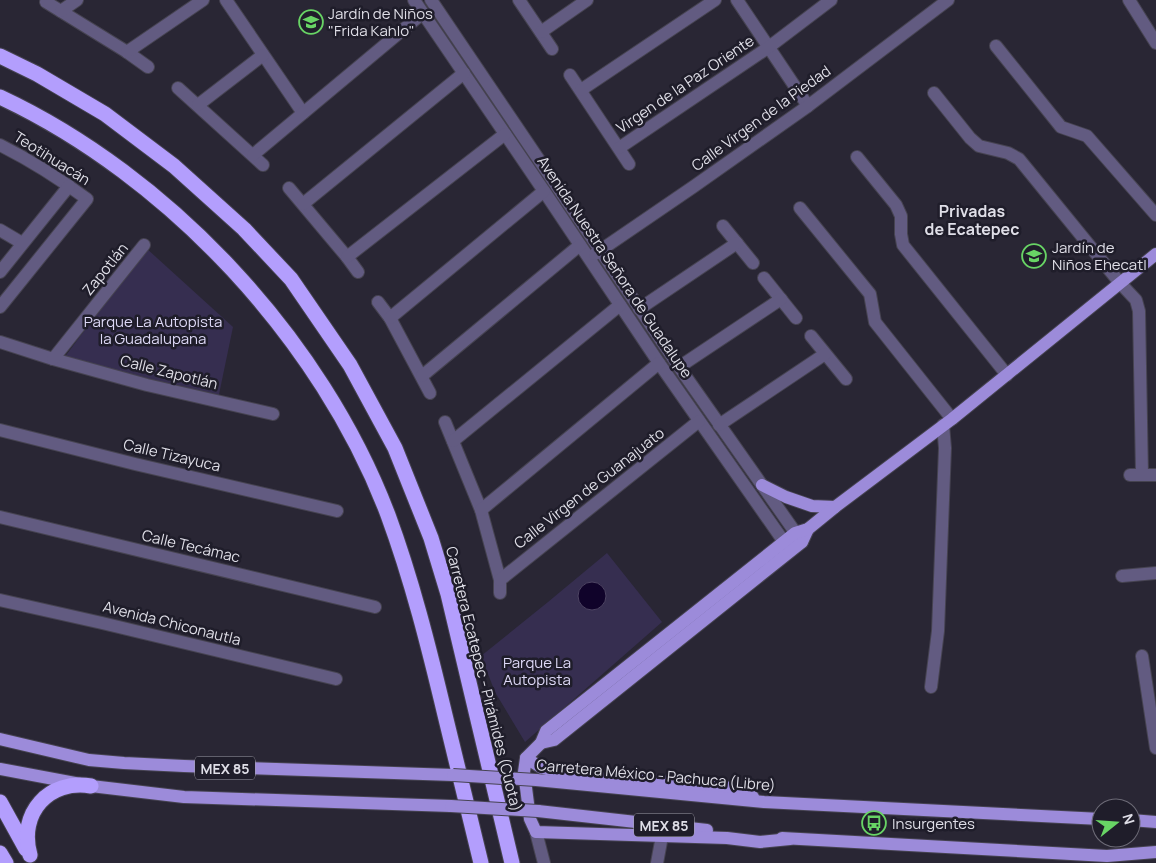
<svg xmlns="http://www.w3.org/2000/svg" width="1156" height="863" font-family="Manrope,sans-serif">
  <style>
    .green { fill: #362e50 }
    .water { fill: #10032a; stroke: #4e4563 }
    .lines { fill: none; stroke-linecap: round; stroke-linejoin: round }
    .minor-casing { stroke: #464351; stroke-width: 14 }
    .major-casing { stroke: #464351; stroke-width: 14 }
    .highway-casing { stroke: #464351; stroke-width: 17 }
    .minor { stroke: #625b81; stroke-width: 12 }
    .major { stroke: #9c8bda; stroke-width: 12 }
    .highway { stroke: #b39efd; stroke-width: 15 }
    .major-bridge-casing { stroke: #464351; stroke-width: 14; stroke-linecap: butt }
    .major-bridge { stroke: #9c8bda; stroke-width: 12 }
    .labels { text-anchor: middle; dominant-baseline: central; stroke-width: 5; stroke-linejoin: round; paint-order: stroke }
    .shield { fill: #1f1d2a; stroke: #a5a4ae; stroke-width: 1 }
    .shield-label { font-size: 14px; font-weight: bold; fill: #dfdee7 }
    .poi-label { font-size: 15px; fill: #dfdee7; stroke: #1f1d2a; text-anchor: start }
    .street-label { font-size: 15px; fill: #dfdee7; stroke: #1f1d2a }
    .park-label { font-size: 15px; fill: #ddd8f6; stroke: #1f1d2a }
    .neighbourhood-label { font-size: 16px; font-weight: bold; fill: #dfdee7; stroke: #1f1d2a }
  </style>
  <rect width="100%" height="100%" fill="#292634"/>
  <g class="green">
    <polygon points="146,248 233,327 217,404 61,362"/>
    <polygon points="607,553 662,622 525,742 495,692 481,656 548,602"/>
  </g>
  <circle class="water" cx="592" cy="596" r="14"/>
  <g class="lines">
    <g class="minor-casing">
      <g id="minor">
        <polyline points="226,0 303,113"/>
        <polyline points="414,0 544,191 659,363 789,549"/>
        <polyline points="431,0 679,367 802,542"/>
        <polyline points="519,0 552,49"/>
        <polyline points="737,0 808,106"/>
        <polyline points="1129,0 1156,43"/>
        <polyline points="46,2 127,52 148,67"/>
        <polyline points="61,11 77,0"/>
        <polyline points="541,32 587,0"/>
        <polyline points="996,46 1061,127 1087,136 1156,215"/>
        <polyline points="127,52 203,0"/>
        <polyline points="570,75 629,164"/>
        <polyline points="178,88 263,165"/>
        <polyline points="581,90 715,0"/>
        <polyline points="934,93 970,138 979,146 1008,153 1019,159 1120,283 1136,300 1139,311 1142,475"/>
        <polyline points="198,105 263,55"/>
        <path d="M0,145C30,160 60,179 87,199L0,307"/>
        <polyline points="619,148 769,47 831,0"/>
        <polyline points="253,155 423,13"/>
        <polyline points="857,157 896,205 901,216 901,234 903,245 1007,375"/>
        <polyline points="289,188 347,257 358,272"/>
        <polyline points="303,204 464,73"/>
        <polyline points="800,208 870,294 875,322 952,419"/>
        <polyline points="723,226 753,263"/>
        <polyline points="0,230 22,243"/>
        <polyline points="595,254 693,187 808,106 948,0"/>
        <polyline points="347,257 505,134"/>
        <polyline points="0,272 69,186"/>
        <polyline points="764,278 796,318"/>
        <polyline points="378,302 390,318 430,393"/>
        <polyline points="639,309 737,243"/>
        <polyline points="390,318 544,191"/>
        <polyline points="811,336 846,379"/>
        <polyline points="0,342 53,359 147,385 273,414"/>
        <polyline points="53,359 144,245"/>
        <polyline points="679,367 781,299"/>
        <polyline points="422,376 580,245"/>
        <polyline points="445,422 481,510 500,580 500,593"/>
        <polyline points="719,425 825,354"/>
        <polyline points="0,430 135,464 337,511"/>
        <polyline points="453,441 620,305"/>
        <polyline points="1130,475 1155,475"/>
        <polyline points="481,510 659,363"/>
        <polyline points="0,517 375,607"/>
        <polyline points="1122,576 1156,573"/>
        <polyline points="500,580 699,421"/>
        <polyline points="0,600 102,623 336,679"/>
        <polyline points="1142,656 1156,748"/>
        <polyline points="931,687 938,631 945,448 943,425"/>
        <polyline points="536,832 544,863"/>
        <polyline points="657,863 662,836"/>
      </g>
    </g>
    <g class="major-casing">
      <g id="major">
        <polyline points="762,485 786,497 812,506 835,507"/>
        <polyline points="0,739 89,760 124,763 184,766 453,775"/>
        <polyline points="541,743 554,740 802,542 808,529"/>
        <polyline points="526,758 542,768 555,771 732,788 753,797"/>
        <polyline points="0,769 91,786 184,797 451,806"/>
        <polyline points="536,780 764,802 1101,819"/>
        <polyline points="538,811 707,830"/>
        <polyline points="1131,820 1156,822"/>
        <polyline points="782,838 1107,856 1156,852"/>
        <polyline points="790,839 760,842 727,838 536,832 530,819 524,772 526,758 541,743 546,731 795,533 808,529 835,507 952,419 1156,254"/>
      </g>
    </g>
    <g class="highway-casing">
      <g id="highway">
        <polyline points="0,56 37,74 105,114 174,166 244,229 291,279 350,365 395,448 431,538 448,594 512,863"/>
        <path d="M0,97C169,176 322,340 388,515C412,580 429,648 445,715C457,765 469,814 481,863"/>
        <polyline points="0,802 26,849"/>
        <polyline points="0,853 6,863"/>
        <path d="M30,855C18,813 49,779 91,786"/>
      </g>
    </g>
    <use href="#minor" class="minor"/>
    <use href="#major" class="major"/>
    <use href="#highway" class="highway"/>
    <g class="major-bridge-casing">
      <g id="major-bridge">
        <polyline points="453,775 536,780"/>
        <polyline points="451,806 538,811"/>
      </g>
    </g>
    <use href="#major-bridge" class="major-bridge"/>
  </g>
  <defs>
    <g id="school-ring" transform="scale(1.25)"><circle r="9.5" fill="#1f1d2a" stroke="#68d465" stroke-width="1.5"/><path d="M0-5L7-2L0 1L-7-2ZM-4 1L0 2.5L4 1V4Q0 6-4 4Z" fill="#68d465"/></g>
    <g id="bus-ring" transform="scale(1.25)"><circle r="9.5" fill="#1f1d2a" stroke="#68d465" stroke-width="1.5"/><path d="M-5-6H5V4H4V6H2V4H-2V6H-4V4H-5ZM-3.5-4V0h7V-4ZM-3.5 1.2v1.5H-2V1.2ZM2 1.2v1.5H3.5V1.2Z" fill="#68d465"/></g>
  </defs>
  <g fill-rule="evenodd">
    <use href="#school-ring" x="311" y="22"/>
    <use href="#school-ring" x="1034" y="256"/>
    <use href="#bus-ring" x="874" y="823"/>
  </g>
  <g class="labels">
    <g class="shield">
      <rect x="195" y="756.5" width="60" height="23" rx="4"/>
      <rect x="634" y="813.5" width="60" height="23" rx="4"/>
    </g>
    <g class="shield-label">
      <text x="225" y="768">MEX 85</text>
      <text x="664" y="825">MEX 85</text>
    </g>
    <g class="poi-label">
      <text x="328" y="13">Jardín de Niños<tspan x="328" dy="17">"Frida Kahlo"</tspan></text>
      <text x="1052" y="247">Jardín de<tspan x="1052" dy="17">Niños Ehecatl</tspan></text>
      <text x="892" y="823">Insurgentes</text>
    </g>
    <g class="street-label">
      <text transform="translate(685 84) rotate(-34)">Virgen de la Paz Oriente</text>
      <text transform="translate(761 118) rotate(-36)">Calle Virgen de la Piedad</text>
      <text transform="translate(52 158) rotate(32)">Teotihuacán</text>
      <text transform="translate(615 267) rotate(56)">Avenida Nuestra Señora de Guadalupe</text>
      <text transform="translate(105 269) rotate(-51)">Zapotlán</text>
      <text transform="translate(169 372) rotate(14)">Calle Zapotlán</text>
      <text transform="translate(172 455) rotate(13)">Calle Tizayuca</text>
      <text transform="translate(589 488) rotate(-38)">Calle Virgen de Guanajuato</text>
      <text transform="translate(191 546) rotate(13)">Calle Tecámac</text>
      <text transform="translate(172 623) rotate(14)">Avenida Chiconautla</text>
      <text transform="translate(484 679) rotate(76)">Carretera Ecatepec - Pirámides (Cuota)</text>
      <text transform="translate(656 775) rotate(5)">Carretera México - Pachuca (Libre)</text>
    </g>
    <g class="park-label">
      <text x="153" y="321">Parque La Autopista<tspan x="153" dy="17">la Guadalupana</tspan></text>
      <text x="537" y="662">Parque La<tspan x="537" dy="17">Autopista</tspan></text>
    </g>
    <g class="neighbourhood-label">
      <text x="972" y="211">Privadas<tspan x="972" dy="18">de Ecatepec</tspan></text>
    </g>
  </g>
  <g transform="translate(1116 823) rotate(73)"><circle r="24" fill="#1f1d2a" stroke="#6c6a76"/>
  <path d="M0-4L9 19L0 12L-9 19Z" fill="#68d465"/>
  <text y="-8" font-size="14" font-weight="bold" text-anchor="middle" fill="#dfdee7">N</text>
  </g>
</svg>
